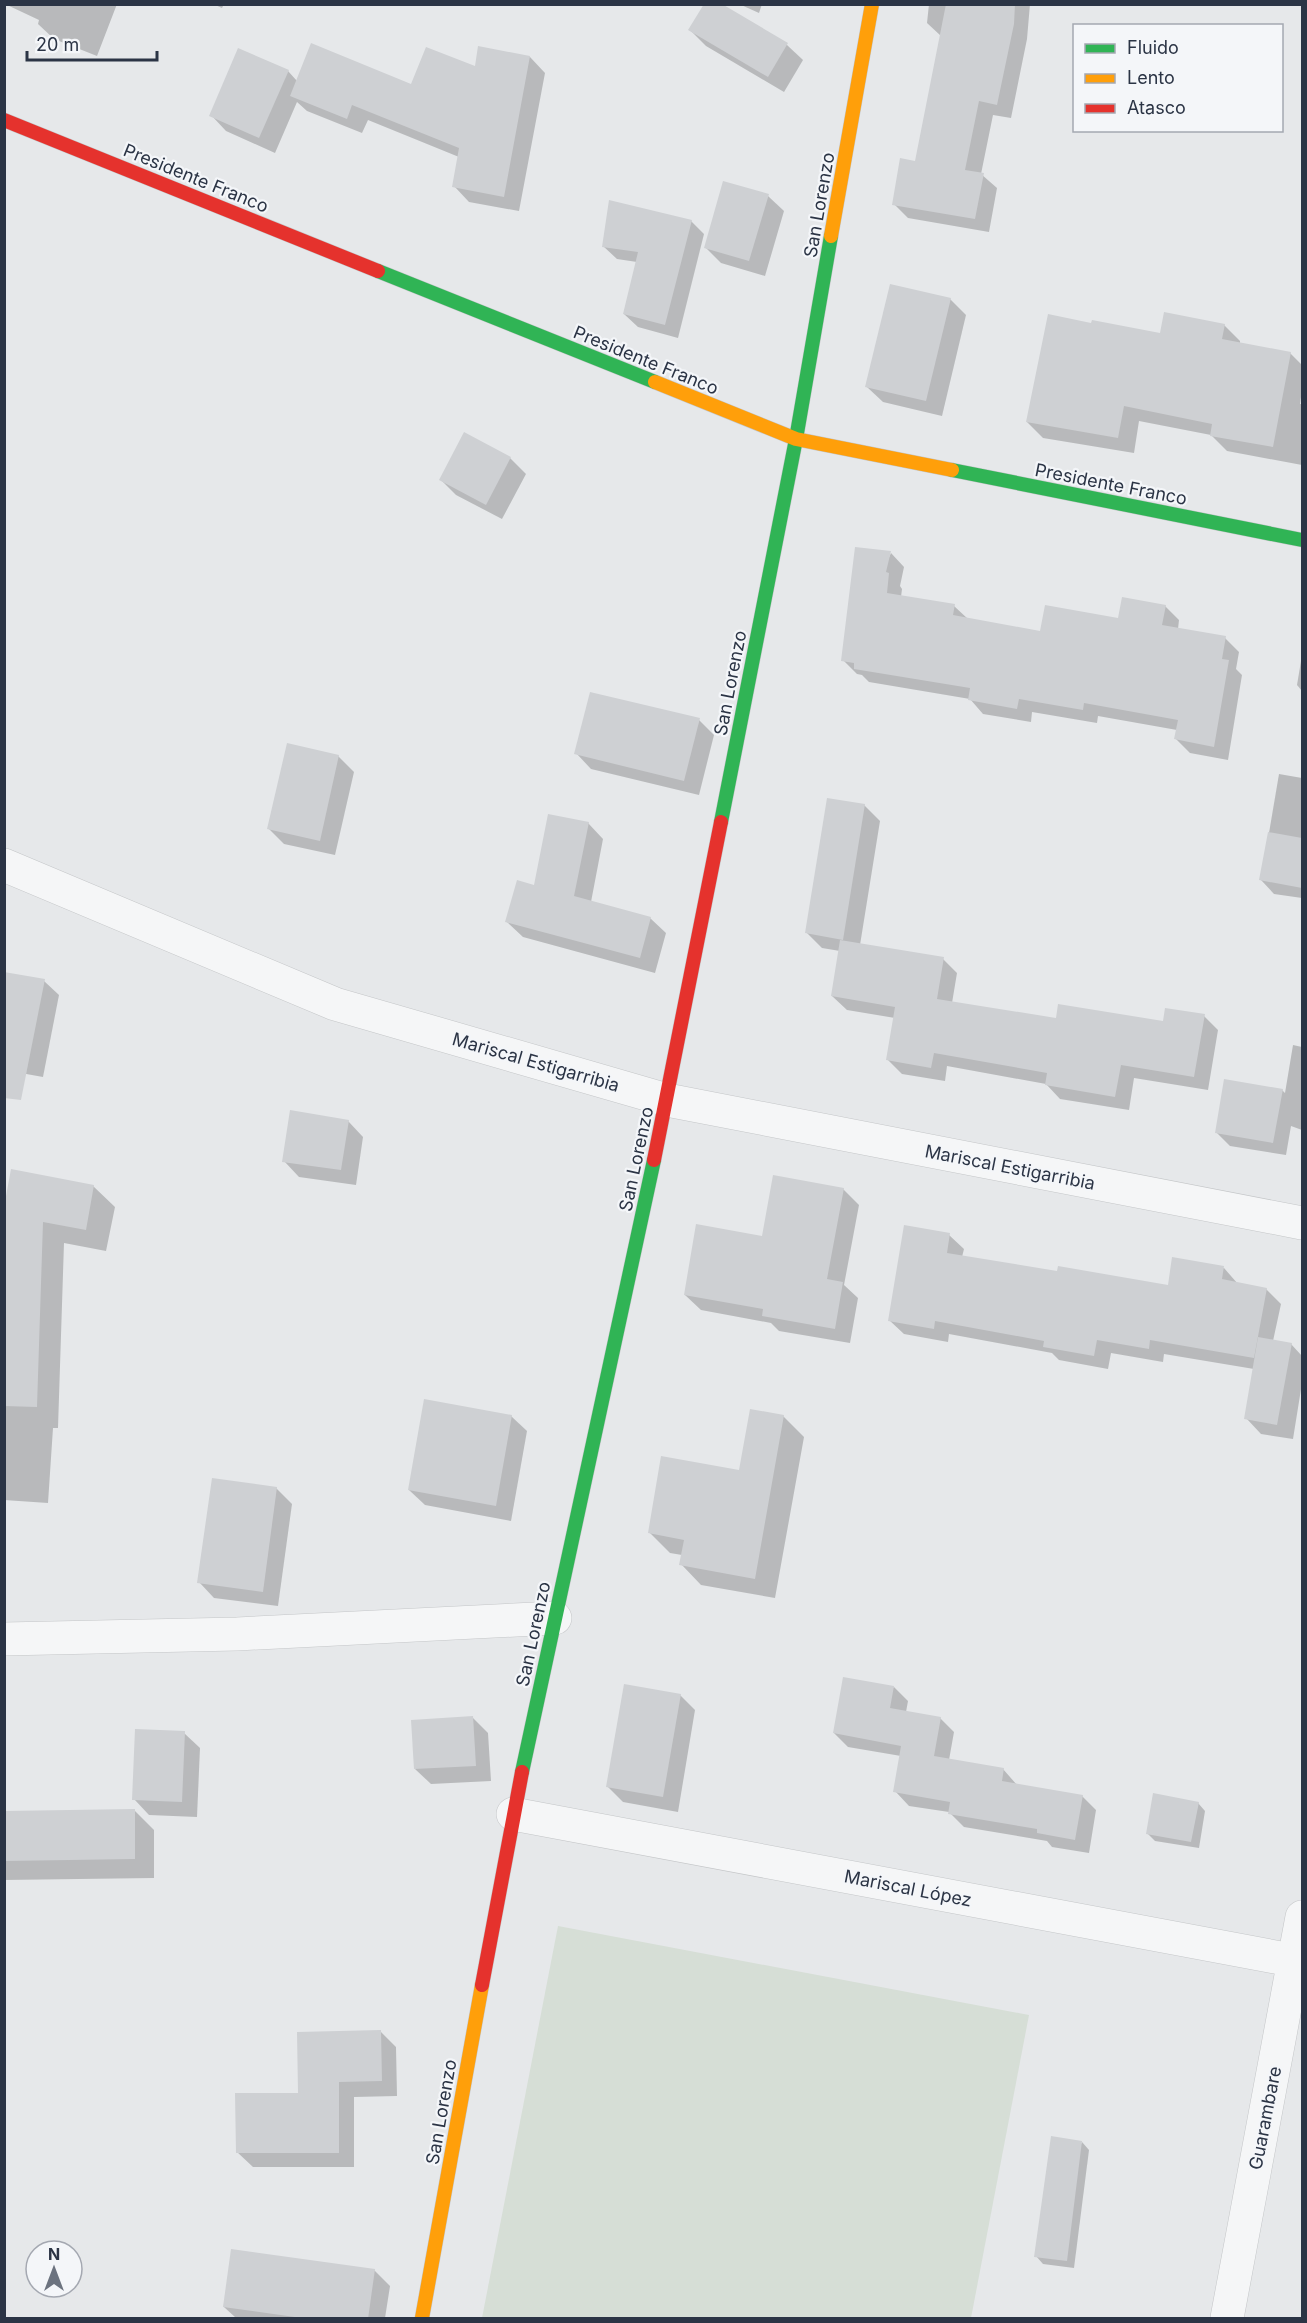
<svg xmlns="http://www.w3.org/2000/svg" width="1307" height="2323" font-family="Inter,sans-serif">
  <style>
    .green { fill: #d6ded6 }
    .shadow { fill: #0003 }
    .building { fill: #ced0d3 }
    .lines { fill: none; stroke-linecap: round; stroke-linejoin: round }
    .street-casing { stroke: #c4c6c8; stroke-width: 34 }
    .fast-casing { stroke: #c4c6c8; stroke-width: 15 }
    .slow-casing { stroke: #c4c6c8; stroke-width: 15 }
    .jam-casing { stroke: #c4c6c8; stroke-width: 15 }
    .street { stroke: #f5f6f7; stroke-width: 33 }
    .fast { stroke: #30b455; stroke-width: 14 }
    .slow { stroke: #ff9f0a; stroke-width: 14 }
    .jam { stroke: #e5322d; stroke-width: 14 }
    .labels { text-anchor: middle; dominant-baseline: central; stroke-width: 4.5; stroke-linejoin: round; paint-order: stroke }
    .street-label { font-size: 18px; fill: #2b3445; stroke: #f4f6f9 }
  </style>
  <rect width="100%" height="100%" fill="#e6e8ea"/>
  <polygon class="green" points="558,1926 1029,2015 971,2318 482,2318"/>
  <g class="shadow">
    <polygon points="5,4 117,4 97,56 54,39 38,24 39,20"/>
    <polygon points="213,4 224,4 222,8"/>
    <polygon points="719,4 787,45 803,60 784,92 706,46 690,30"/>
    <polygon points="739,4 762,4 759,13"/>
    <polygon points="929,4 1030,4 1027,39 1011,118 993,115 981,174 997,188 989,232 908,218 894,204 916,163 941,36 927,23"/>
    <polygon points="530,57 545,73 519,211 469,202 454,186 459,157 368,120 362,133 307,111 297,102 275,153 226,131 211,115 288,71 297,81 412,86 476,69"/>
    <polygon points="768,196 784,211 765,276 721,263 706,248"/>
    <polygon points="691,221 704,234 678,338 638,327 624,314 637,262 617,259 603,246"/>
    <polygon points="950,299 966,315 942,416 883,402 867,387"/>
    <polygon points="1224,325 1240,341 1240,344 1290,353 1302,365 1302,390 1300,404 1302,404 1302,465 1227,451 1211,435 1139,421 1134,453 1043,438 1027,422 1161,335"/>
    <polygon points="510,458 526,474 502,519 456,495 441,480"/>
    <polygon points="891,553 904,567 900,586 902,589 901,597 954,606 968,619 1042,632 1120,619 1165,606 1179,620 1178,629 1225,638 1239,652 1236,669 1242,675 1228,760 1190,753 1176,739 1177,730 1098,716 1097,723 1032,712 1031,722 983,714 970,699 869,682 862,675 857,674 843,660"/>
    <polygon points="1302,655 1302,691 1297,685"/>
    <polygon points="699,720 714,735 699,795 591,769 576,753"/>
    <polygon points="338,756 354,772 335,855 284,844 269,829"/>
    <polygon points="1279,774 1302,778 1302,898 1274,894 1261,880"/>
    <polygon points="864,805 880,821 860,945 943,959 957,973 952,1003 1057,1020 1164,1023 1204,1016 1218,1030 1208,1090 1134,1078 1129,1110 1060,1099 1046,1084 947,1066 945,1081 902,1074 888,1060 895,1018 847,1010 832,996 840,951 822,948 807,933"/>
    <polygon points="588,823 603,839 591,902 650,918 666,933 655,973 523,937 507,922"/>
    <polygon points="44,981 59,995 43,1077 4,1070"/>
    <polygon points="1293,1045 1302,1047 1302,1130 1291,1126 1286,1155 1230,1146 1217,1133 1282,1090 1285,1093"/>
    <polygon points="348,1121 363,1137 356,1185 299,1177 284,1161"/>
    <polygon points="93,1186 115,1207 106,1251 64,1243 58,1428 53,1428 48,1503 4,1500 4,1215"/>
    <polygon points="843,1189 859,1205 844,1285 858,1298 850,1343 779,1331 771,1323 701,1310 685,1295 763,1238"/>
    <polygon points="949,1235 964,1249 962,1257 1058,1273 1169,1286 1224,1268 1238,1284 1266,1289 1281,1304 1273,1341 1291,1344 1302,1356 1302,1383 1293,1439 1261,1434 1246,1418 1254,1369 1164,1354 1163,1362 1111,1353 1108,1369 1059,1360 1052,1353 949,1334 948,1342 904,1334 889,1320"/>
    <polygon points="511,1416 527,1431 511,1521 425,1505 409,1490"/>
    <polygon points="783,1416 804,1437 775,1598 701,1585 681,1564 682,1555 670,1553 650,1533 741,1472"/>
    <polygon points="276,1488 292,1504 278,1606 214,1598 199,1582"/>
    <polygon points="894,1687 908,1701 906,1712 940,1718 954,1732 949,1760 1003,1769 1017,1785 1082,1796 1096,1810 1089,1853 1052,1847 1047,1841 964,1827 949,1812 909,1806 895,1791 901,1756 848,1747 834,1733"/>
    <polygon points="680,1695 695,1710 678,1812 623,1802 607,1786"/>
    <polygon points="473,1718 488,1733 491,1781 431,1784 415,1769"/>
    <polygon points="184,1733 200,1748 197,1817 149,1815 134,1799"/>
    <polygon points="1198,1803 1205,1811 1199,1848 1155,1841 1147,1833"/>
    <polygon points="134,1810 154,1830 154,1878 4,1880 4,1812"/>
    <polygon points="381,2032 396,2047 397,2096 354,2097 354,2167 253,2167 237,2152"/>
    <polygon points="1082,2142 1089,2150 1074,2268 1043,2264 1036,2256"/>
    <polygon points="374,2270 390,2286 385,2318 236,2318 224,2307"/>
  </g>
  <g class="building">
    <polygon points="704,4 722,4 788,43 768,77 688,30"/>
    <polygon points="946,4 1015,4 1014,24 997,105 979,101 965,170 984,173 975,219 892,205 900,158 915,161"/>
    <polygon points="311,43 411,84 426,47 475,66 478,46 530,56 504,197 452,187 459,148 352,105 347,119 290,96"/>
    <polygon points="238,48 289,70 259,138 209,116"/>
    <polygon points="723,181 769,194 749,261 704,248"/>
    <polygon points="609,200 692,220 665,325 623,314 638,252 602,247"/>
    <polygon points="890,284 951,298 926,401 865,387"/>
    <polygon points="1164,312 1225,324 1222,339 1291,352 1273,447 1210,436 1212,424 1124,406 1118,438 1026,422 1048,314 1091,323 1092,320 1160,333"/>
    <polygon points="464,432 511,457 486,505 439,480"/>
    <polygon points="855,547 891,551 886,572 889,573 887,593 955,604 953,615 1040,631 1045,605 1118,618 1122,597 1166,605 1162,625 1226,636 1222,659 1229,660 1214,747 1174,739 1178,720 1084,703 1083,710 1019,699 1017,709 968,700 970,688 854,669 854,663 841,661"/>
    <polygon points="590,692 700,718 684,781 574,754"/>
    <polygon points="287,743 339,755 320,841 267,829"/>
    <polygon points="827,798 865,804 843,940 805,933"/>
    <polygon points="548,814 589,822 574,896 651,917 640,958 505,922 517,880 534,885"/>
    <polygon points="1268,832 1302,838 1302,888 1259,880"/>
    <polygon points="840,940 944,957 937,999 1056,1018 1058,1004 1163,1021 1165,1008 1205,1014 1194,1077 1121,1065 1115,1097 1045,1085 1047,1073 934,1053 931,1068 886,1060 895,1007 831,996"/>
    <polygon points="4,972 45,979 21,1100 4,1098"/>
    <polygon points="1224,1079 1283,1089 1273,1143 1215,1133"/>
    <polygon points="290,1110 349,1120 341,1170 282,1162"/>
    <polygon points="11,1169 94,1185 86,1230 43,1222 37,1407 4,1406 4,1207"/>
    <polygon points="773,1175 844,1188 827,1279 843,1282 835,1329 762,1316 763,1309 684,1295 696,1224 762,1236"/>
    <polygon points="904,1225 950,1233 947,1253 1057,1271 1058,1266 1168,1285 1172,1257 1224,1266 1222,1279 1267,1288 1254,1358 1150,1340 1149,1349 1097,1340 1094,1356 1043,1347 1044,1341 935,1321 934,1329 888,1321"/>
    <polygon points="1258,1337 1292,1343 1277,1425 1244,1419"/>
    <polygon points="424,1399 512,1415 496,1506 408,1490"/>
    <polygon points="750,1409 784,1415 755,1579 679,1565 684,1540 648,1533 661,1456 739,1470"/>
    <polygon points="212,1478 277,1487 263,1592 197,1583"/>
    <polygon points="843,1677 894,1686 890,1708 941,1717 934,1756 1004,1768 1002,1781 1083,1795 1075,1840 1037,1833 1037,1829 948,1814 950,1802 893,1792 901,1746 833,1733"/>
    <polygon points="624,1684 681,1694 663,1797 606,1787"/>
    <polygon points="473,1716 476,1766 414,1769 411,1720"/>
    <polygon points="135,1729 185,1731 182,1802 132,1800"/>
    <polygon points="1153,1793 1199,1802 1191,1842 1146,1834"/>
    <polygon points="135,1809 135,1859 4,1861 4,1811"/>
    <polygon points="381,2030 382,2081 339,2082 339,2153 236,2153 235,2093 298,2093 297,2032"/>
    <polygon points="1051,2136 1082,2141 1067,2261 1034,2257"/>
    <polygon points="231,2249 375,2269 368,2319 309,2319 223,2307"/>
  </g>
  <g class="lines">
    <g class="street-casing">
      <g id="street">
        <polyline points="4,865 335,1004 667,1100 1302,1223"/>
        <polyline points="4,1639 237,1634 555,1618"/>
        <polyline points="513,1814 1302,1962"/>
        <polyline points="1227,2318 1302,1917"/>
      </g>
    </g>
    <g class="fast-casing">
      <g id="fast">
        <polyline points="378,271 655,382"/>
        <polyline points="952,470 1302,540"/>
        <polyline points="721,822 796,439 831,236"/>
        <polyline points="522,1772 654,1160"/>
      </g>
    </g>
    <g class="slow-casing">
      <g id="slow">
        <polyline points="831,236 872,4"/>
        <polyline points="655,382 796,439 952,470"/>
        <polyline points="422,2318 482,1985"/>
      </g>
    </g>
    <g class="jam-casing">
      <g id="jam">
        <polyline points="4,120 378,271"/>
        <polyline points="654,1160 721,822"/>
        <polyline points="482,1985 522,1772"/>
      </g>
    </g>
    <use href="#street" class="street"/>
    <use href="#fast" class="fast"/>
    <use href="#slow" class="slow"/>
    <use href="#jam" class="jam"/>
  </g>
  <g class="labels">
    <g class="street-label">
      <text transform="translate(196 178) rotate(22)">Presidente Franco</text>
      <text transform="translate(819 205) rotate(-80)">San Lorenzo</text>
      <text transform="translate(646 360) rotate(22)">Presidente Franco</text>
      <text transform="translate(1111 484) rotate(11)">Presidente Franco</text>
      <text transform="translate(730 683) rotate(-79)">San Lorenzo</text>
      <text transform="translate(536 1062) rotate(16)">Mariscal Estigarribia</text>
      <text transform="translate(636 1159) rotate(-78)">San Lorenzo</text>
      <text transform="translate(1010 1167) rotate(11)">Mariscal Estigarribia</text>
      <text transform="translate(533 1634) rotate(-78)">San Lorenzo</text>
      <text transform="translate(908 1888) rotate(11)">Mariscal López</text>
      <text transform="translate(441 2112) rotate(-80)">San Lorenzo</text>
      <text transform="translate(1265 2118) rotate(-79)">Guarambare</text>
    </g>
  </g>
  <rect width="1307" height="2323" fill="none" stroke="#2b3445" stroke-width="12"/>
  <rect x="1073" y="24" width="210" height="108" fill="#f4f6f9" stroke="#a4a8b1" stroke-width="1.5"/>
  <rect x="1085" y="44" width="30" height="9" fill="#30b455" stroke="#a4a8b1" stroke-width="1.5"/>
  <text x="1127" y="54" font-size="18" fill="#2b3445">Fluido</text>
  <rect x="1085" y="74" width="30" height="9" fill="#ff9f0a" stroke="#a4a8b1" stroke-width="1.5"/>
  <text x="1127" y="84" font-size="18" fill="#2b3445">Lento</text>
  <rect x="1085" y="104" width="30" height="9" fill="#e5322d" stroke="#a4a8b1" stroke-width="1.5"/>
  <text x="1127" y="114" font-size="18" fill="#2b3445">Atasco</text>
  <g transform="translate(54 2269)"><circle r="28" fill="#f4f6f9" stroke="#a4a8b1" stroke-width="1.5"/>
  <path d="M0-4.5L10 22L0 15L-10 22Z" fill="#6c737f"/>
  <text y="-9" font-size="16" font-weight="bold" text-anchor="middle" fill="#2b3445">N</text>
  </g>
  <path d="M27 51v9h130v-9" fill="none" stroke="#2b3445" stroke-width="3"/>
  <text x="36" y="51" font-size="18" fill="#2b3445" stroke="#f4f6f9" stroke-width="4.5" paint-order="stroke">20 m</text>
</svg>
